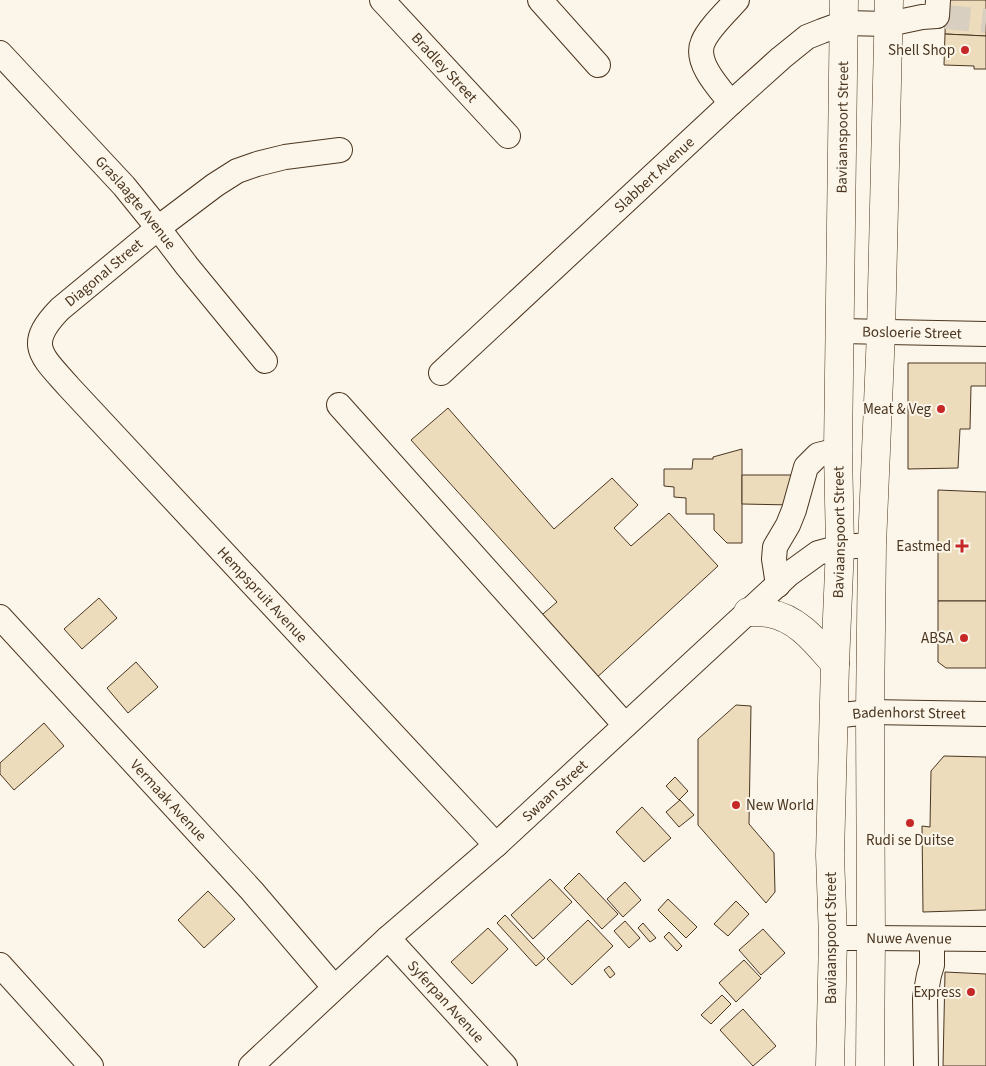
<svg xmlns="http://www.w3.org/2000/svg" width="986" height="1066" font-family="'Source Sans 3',sans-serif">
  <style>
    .building { fill: #ecdcbc; stroke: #4a3520 }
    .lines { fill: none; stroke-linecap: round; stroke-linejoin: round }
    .minor-tunnel { stroke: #d8cfc1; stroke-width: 24; stroke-dasharray: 24 12; stroke-linecap: butt }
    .minor-casing { stroke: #4a3520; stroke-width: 26 }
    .major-casing { stroke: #4a3520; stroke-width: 29 }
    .minor { stroke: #fbf6e9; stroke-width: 24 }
    .major { stroke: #fbf6e9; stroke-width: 28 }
    .poi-dot { fill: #c62828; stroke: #fbf6e9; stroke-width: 2 }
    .labels { text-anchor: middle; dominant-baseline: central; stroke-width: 4; stroke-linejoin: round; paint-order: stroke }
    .poi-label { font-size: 15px; fill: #4a3520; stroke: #fbf6e9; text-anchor: end }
    .street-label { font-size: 15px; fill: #4a3520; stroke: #fbf6e9 }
  </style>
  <rect width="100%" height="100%" fill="#fbf6e9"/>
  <g class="building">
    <polygon points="946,0 986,0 986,36 945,34"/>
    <polygon points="945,34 986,36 986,69 974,69 974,66 944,65"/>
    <polygon points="908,363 986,363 986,386 971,386 970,429 960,429 958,468 908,469"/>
    <polygon points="448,408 554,529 612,478 638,505 614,528 631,546 669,513 718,566 593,681 537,619 557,602 411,440"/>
    <polygon points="742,449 742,543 727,543 714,530 714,514 686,514 686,498 674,497 674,487 664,486 664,469 692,469 693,459 713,459 713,457"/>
    <polygon points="742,475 793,475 792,505 742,504"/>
    <polygon points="938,490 986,492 986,601 938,601"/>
    <polygon points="99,598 117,618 82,649 64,629"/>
    <polygon points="938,601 986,601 986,668 946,668 938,662"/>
    <polygon points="136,662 158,687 128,713 107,688"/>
    <polygon points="736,705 751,706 749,824 774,853 775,892 766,903 698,825 698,739"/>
    <polygon points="44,723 64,746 14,790 0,774 0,763"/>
    <polygon points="944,756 986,757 986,910 923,912 922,826 930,827 931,771"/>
    <polygon points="675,777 688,791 679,800 666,786"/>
    <polygon points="680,800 694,815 679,827 666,812"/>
    <polygon points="642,807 671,838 644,862 616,832"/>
    <polygon points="579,873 618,914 602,929 564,888"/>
    <polygon points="550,879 572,902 533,939 511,915"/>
    <polygon points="625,882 641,900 623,917 607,899"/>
    <polygon points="208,891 235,919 204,948 178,920"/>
    <polygon points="668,899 697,927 686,938 658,910"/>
    <polygon points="736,901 749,914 728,936 714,924"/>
    <polygon points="505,915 545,958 536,966 497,923"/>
    <polygon points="588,920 613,946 572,985 547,959"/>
    <polygon points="625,921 640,938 629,948 614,931"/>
    <polygon points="643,923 656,938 650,942 638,928"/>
    <polygon points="488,928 508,949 472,984 451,962"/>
    <polygon points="763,929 785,953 761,975 739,950"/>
    <polygon points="669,932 682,946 677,951 664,937"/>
    <polygon points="744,960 761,978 736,1002 719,983"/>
    <polygon points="609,966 615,974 610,978 604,970"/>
    <polygon points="945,972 986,974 986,1066 943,1066"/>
    <polygon points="722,995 731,1004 711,1024 701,1015"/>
    <polygon points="743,1009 776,1046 753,1066 720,1030"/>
  </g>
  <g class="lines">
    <polyline class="minor-tunnel" points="946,17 986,21"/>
    <g class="minor-casing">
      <g id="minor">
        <path id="s1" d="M382,0L508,136"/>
        <polyline points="540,0 598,65"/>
        <path id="s2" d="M0,53L124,186L158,228L187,266L265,361"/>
        <path d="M731,103C719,88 694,62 703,42C708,29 727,11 737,0"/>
        <path id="s3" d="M340,150L285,157L257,164L237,171L215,185L158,228L60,309C25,345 41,355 69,387L496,845"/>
        <path id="s4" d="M840,331L986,334"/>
        <path id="s5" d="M441,373L731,103L781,58L807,37L822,31L844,23L889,24L922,17L937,16L938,0"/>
        <polyline points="339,405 625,725"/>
        <polyline points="778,585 774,559 775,547 788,525 794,510 806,467 818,455 838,450"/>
        <path id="s6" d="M0,617L252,891L334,987"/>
        <path id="s7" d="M833,716L870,712L986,714"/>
        <path id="s8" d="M388,938L505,1066"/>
        <path id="s9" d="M833,938H871L986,939"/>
        <polyline points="0,965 91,1066"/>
        <path id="s10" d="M251,1066L388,938L496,845L789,574L818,553L840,547L872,545"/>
        <polyline points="926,1066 925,997 929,975 932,965 932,939"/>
      </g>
    </g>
    <g class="major-casing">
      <g id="major">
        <path d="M748,612C755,612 761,612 768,613C798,618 816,642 835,664"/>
        <path id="s11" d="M830,1066L833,938L830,855L835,664L840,547L838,450L844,0"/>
        <polyline points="870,1066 871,938 870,712 872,545 881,332 889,0"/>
      </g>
    </g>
    <use href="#minor" class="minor"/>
    <use href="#major" class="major"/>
  </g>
  <g class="poi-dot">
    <circle cx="965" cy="50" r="5"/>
    <circle cx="941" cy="409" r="5"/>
    <path d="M959.5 538.5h5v5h5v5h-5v5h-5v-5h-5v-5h5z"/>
    <circle cx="964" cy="638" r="5"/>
    <circle cx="736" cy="805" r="5"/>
    <circle cx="910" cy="823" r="5"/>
    <circle cx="971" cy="992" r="5"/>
  </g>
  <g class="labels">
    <g class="poi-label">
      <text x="955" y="50">Shell Shop</text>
      <text x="931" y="409">Meat &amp; Veg</text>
      <text x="951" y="546">Eastmed</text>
      <text x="954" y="638">ABSA</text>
      <text x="746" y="805" text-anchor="start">New World</text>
      <text x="910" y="840" text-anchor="middle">Rudi se Duitse</text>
      <text x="961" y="992">Express</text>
    </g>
    <g class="street-label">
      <text stroke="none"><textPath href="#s1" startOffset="92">Bradley Street</textPath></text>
      <text stroke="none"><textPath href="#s11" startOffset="939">Baviaanspoort Street</textPath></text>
      <text stroke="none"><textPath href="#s5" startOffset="291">Slabbert Avenue</textPath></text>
      <text stroke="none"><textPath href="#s2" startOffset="202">Graslaagte Avenue</textPath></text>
      <text transform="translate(104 273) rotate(-40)">Diagonal Street</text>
      <text stroke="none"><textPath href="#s4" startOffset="72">Bosloerie Street</textPath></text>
      <text stroke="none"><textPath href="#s11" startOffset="534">Baviaanspoort Street</textPath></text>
      <text stroke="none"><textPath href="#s3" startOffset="708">Hempspruit Avenue</textPath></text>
      <text stroke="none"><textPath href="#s7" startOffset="76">Badenhorst Street</textPath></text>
      <text stroke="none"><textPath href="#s10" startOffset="410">Swaan Street</textPath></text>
      <text stroke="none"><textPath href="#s6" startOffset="249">Vermaak Avenue</textPath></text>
      <text transform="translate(831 938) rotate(-90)">Baviaanspoort Street</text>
      <text stroke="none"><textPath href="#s9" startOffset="76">Nuwe Avenue</textPath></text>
      <text stroke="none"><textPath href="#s8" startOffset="86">Syferpan Avenue</textPath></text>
    </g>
  </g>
</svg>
